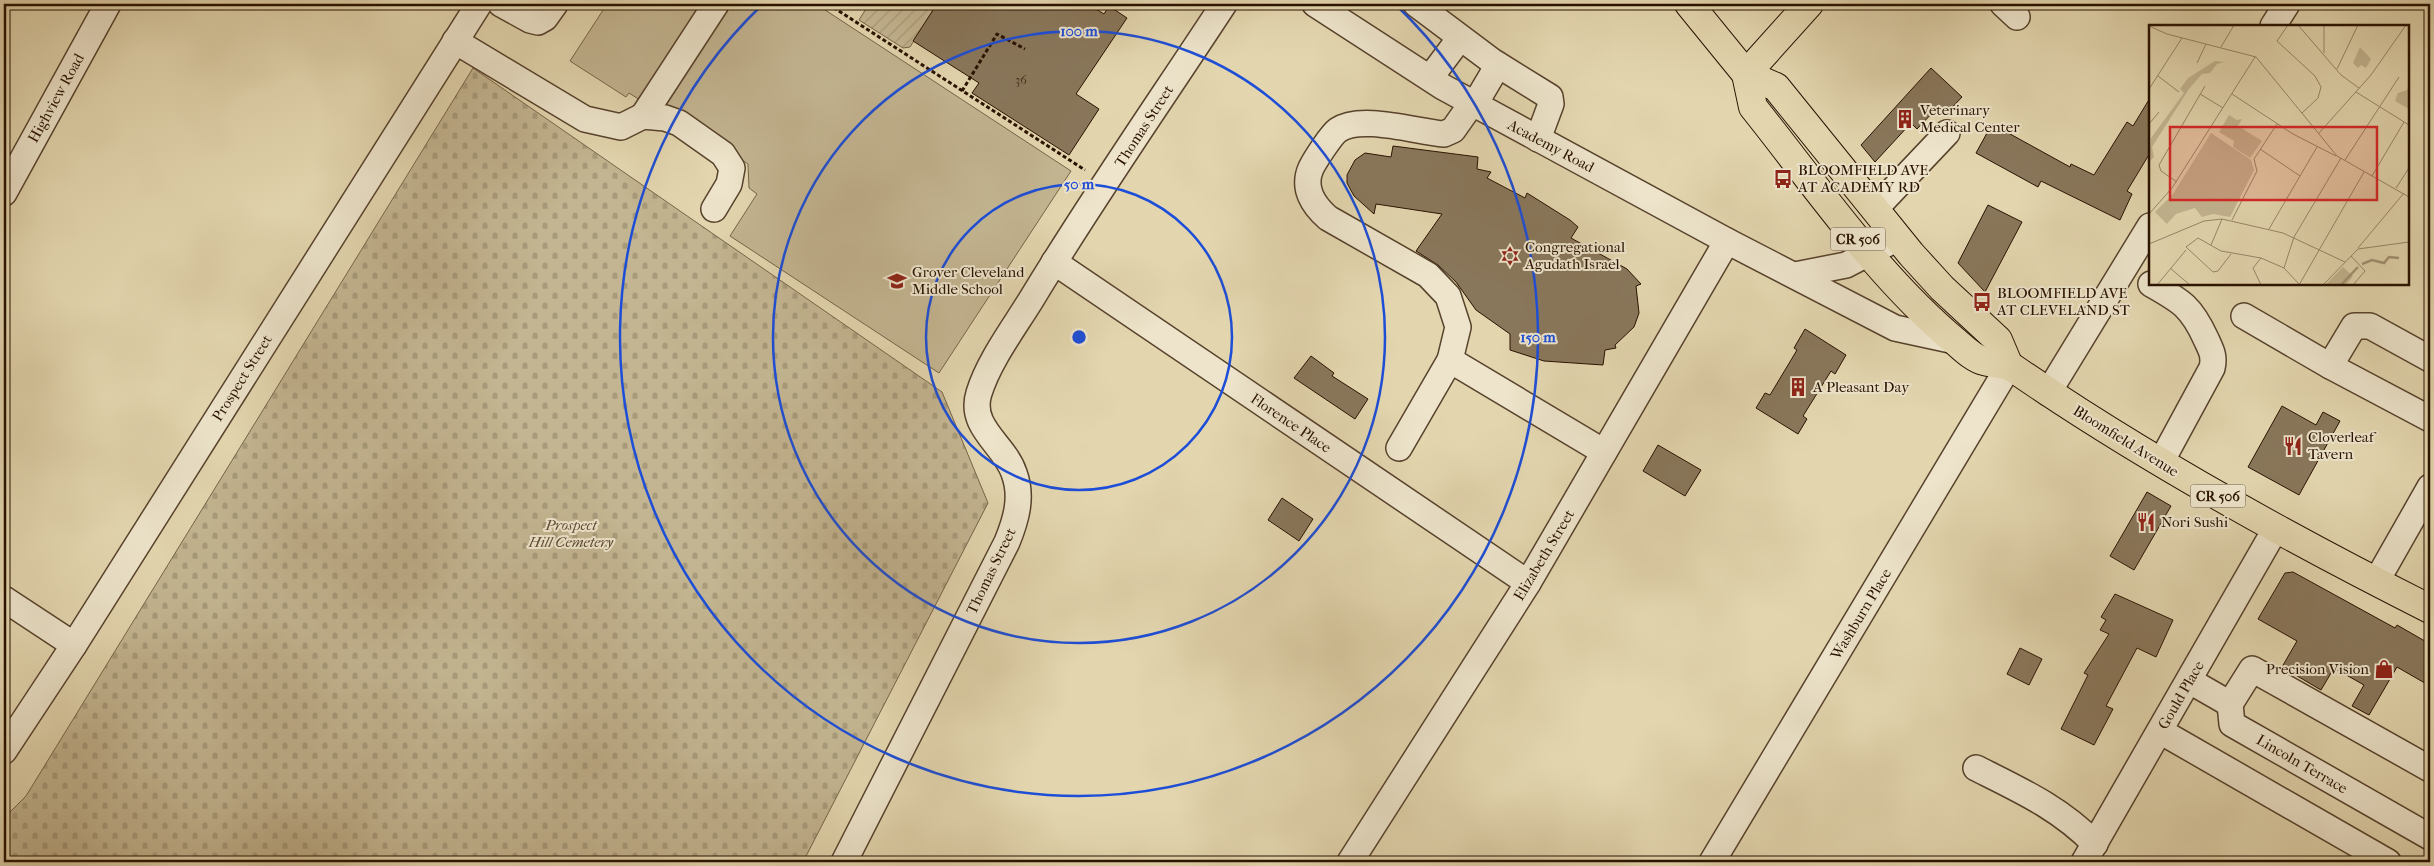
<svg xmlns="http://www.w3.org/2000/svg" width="2434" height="866" font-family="'IM FELL French Canon',serif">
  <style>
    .cemetery { fill: url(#cemetery-stones); stroke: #766348 }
    .garden { fill: url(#garden-furrows); stroke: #766348 }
    .pitch { fill: #c3b591; stroke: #766348 }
    .building { fill: #89775b; stroke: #281100 }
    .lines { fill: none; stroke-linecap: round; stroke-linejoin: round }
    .minor-casing { stroke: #57422c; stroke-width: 28 }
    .major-casing { stroke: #281100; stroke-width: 30 }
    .path { stroke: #281100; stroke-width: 3; stroke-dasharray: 4 2.5; stroke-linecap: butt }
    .minor { stroke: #ede4cb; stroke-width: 25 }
    .major { stroke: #e3d6af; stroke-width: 28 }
    .ring { fill: none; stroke: #1d4ed8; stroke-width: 2.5 }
    .labels { text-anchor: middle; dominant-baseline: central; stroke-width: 4; stroke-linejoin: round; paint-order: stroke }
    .number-label { font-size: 12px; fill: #402a17 }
    .shield { fill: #ede4cb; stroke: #63503d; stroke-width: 1 }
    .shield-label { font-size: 14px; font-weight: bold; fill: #281100 }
    .street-label { font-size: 15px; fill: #281100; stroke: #ede4cb }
    .poi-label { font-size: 15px; fill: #281100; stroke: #ede4cb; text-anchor: start }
    .park-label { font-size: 15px; font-style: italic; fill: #5e4a33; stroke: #ede4cb }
    .inset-river { fill: none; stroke: #a39374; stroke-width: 2.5 }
    .inset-road { fill: none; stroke: #988769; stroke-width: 1 }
    .view { fill: #d62828; fill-opacity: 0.15; stroke: #d62828; stroke-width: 2.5 }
    .inset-edge { fill: none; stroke: #281100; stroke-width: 2.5 }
    .centre { fill: #1d4ed8; stroke: #ede4cb; stroke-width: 2.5 }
    .ring-label { font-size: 15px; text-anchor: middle; font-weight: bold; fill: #1d4ed8; stroke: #ede4cb; stroke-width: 4; stroke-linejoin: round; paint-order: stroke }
  </style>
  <defs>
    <pattern id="cemetery-stones" width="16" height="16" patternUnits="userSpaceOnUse" patternTransform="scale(1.25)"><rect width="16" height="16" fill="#c3b591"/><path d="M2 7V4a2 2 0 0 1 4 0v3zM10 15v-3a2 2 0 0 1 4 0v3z" fill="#a89b7b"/></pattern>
    <pattern id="garden-furrows" width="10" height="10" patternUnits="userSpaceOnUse" patternTransform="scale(1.25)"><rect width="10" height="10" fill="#c3b591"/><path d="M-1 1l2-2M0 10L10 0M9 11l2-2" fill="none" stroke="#a89b7b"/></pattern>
  </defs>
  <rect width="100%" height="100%" fill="#e3d6af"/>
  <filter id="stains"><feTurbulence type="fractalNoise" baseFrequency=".004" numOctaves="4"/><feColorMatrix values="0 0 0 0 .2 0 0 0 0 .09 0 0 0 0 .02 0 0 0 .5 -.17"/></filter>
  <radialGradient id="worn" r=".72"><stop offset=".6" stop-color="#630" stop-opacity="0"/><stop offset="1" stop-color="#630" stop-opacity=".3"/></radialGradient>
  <polygon class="cemetery" points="473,68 942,392 988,503 803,862 4,862 4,818 26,796"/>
  <polygon class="garden" points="869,4 937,4 910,47 903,48 859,20"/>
  <polygon class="pitch" points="607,4 816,4 1071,171 939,373 730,236 757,194 749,188 748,164 692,127 694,123 645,93 640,100 629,93 626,97 570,61"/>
  <g class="building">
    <polygon points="937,4 1088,4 1104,14 1109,6 1127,18 1076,94 1099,109 1069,155 972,93 979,83 913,41"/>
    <polygon points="1931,68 1962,97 1945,115 1937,108 1917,129 1911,123 1875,162 1861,145"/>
    <polygon points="2150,98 2150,153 2127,191 2132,194 2120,220 2041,181 2038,187 1976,153 1992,124 2070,167 2071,164 2094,175 2127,122 2133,126"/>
    <polygon points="1393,146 1478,157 1477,169 1491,172 1487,178 1525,198 1527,193 1570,220 1578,227 1571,238 1627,269 1641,284 1636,286 1639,313 1634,327 1615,345 1616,348 1605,350 1603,365 1544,361 1510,350 1510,334 1476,310 1456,282 1438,265 1416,251 1442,214 1376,204 1374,214 1354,196 1347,183 1347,175 1355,160 1365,153 1391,157"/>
    <polygon points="1988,205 2022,222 1985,292 1958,263"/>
    <polygon points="1805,329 1846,355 1835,374 1831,371 1803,416 1807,419 1798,434 1756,408 1765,393 1770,395 1797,350 1794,348"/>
    <polygon points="1311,356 1334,373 1332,376 1368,399 1355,419 1294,378"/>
    <polygon points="2282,406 2316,425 2323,412 2340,421 2299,495 2248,467"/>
    <polygon points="1658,445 1701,470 1685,496 1643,471"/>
    <polygon points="2147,492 2171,506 2134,570 2110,556"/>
    <polygon points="1282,498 1313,519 1299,541 1268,520"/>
    <polygon points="2293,572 2395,628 2397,625 2430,644 2430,686 2397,667 2369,715 2352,706 2364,685 2334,668 2321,690 2282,667 2297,641 2258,619 2285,573"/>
    <polygon points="2115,594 2173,620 2156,657 2137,648 2106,706 2113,709 2094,745 2061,729 2088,675 2084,673 2109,634 2100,630 2106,620 2101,617"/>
    <polygon points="2020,648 2042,659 2029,685 2007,674"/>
  </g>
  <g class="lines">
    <g class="minor-casing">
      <g id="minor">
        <polyline points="501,4 530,20 538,22 545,18 555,4"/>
        <polyline points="1315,4 1443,87 1727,241 1895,328 1955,341"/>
        <polyline points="1416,4 1492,61 1550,97 1551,104 1538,139"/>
        <polyline points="2003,4 2017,17"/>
        <polyline points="2273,26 2287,4"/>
        <polyline points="455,41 585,119 621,127 643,116 665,118 679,123 723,154 732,168 729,184 714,209"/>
        <polyline points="1430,78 1460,38"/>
        <polyline points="1475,104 1498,65"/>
        <polyline points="643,116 716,4"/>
        <polyline points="4,193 108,4"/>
        <polyline points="1875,209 1947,133"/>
        <polyline points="1054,262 1528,583"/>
        <polyline points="1795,275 1846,265 1898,238"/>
        <path d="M2151,284C2181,301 2191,306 2206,339C2211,350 2215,356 2212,368L2161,462"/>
        <polyline points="2244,316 2330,366 2354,326 2370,326 2430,359"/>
        <polyline points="1450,360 1604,452"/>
        <polyline points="2330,366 2430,419"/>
        <polyline points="2048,393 2150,226"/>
        <path d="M1399,448L1450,360L1458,327L1448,296L1428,275L1328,218C1313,205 1302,188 1311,168C1315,160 1331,135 1338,130C1361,114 1417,132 1444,134L1453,130L1472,103"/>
        <polyline points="2376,582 2430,487"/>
        <polyline points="4,599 74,645"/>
        <polyline points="2190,681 2230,704"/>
        <polyline points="2230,704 2232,724 2430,837"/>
        <polyline points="2230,704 2252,669 2430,769"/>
        <polyline points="2160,731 2388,862"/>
        <polyline points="4,751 74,645 479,4"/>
        <path d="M1976,768C2020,790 2060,808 2095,844"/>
        <path d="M844,862L1007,542C1016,520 1023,497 1014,473C1005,445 968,427 979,393C989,360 1016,325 1034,295C1094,196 1161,100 1224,4"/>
        <polyline points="1350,862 1528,583 1727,241"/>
        <polyline points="1712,862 2009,366"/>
        <polyline points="2084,862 2276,528"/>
      </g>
    </g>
    <g class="major-casing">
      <g id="major">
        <path d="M1689,4L1746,74L1753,107C1817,187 1877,276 1956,342C1963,348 1974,359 1984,361C1993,364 2005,363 2013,368C2145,459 2287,537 2430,609"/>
        <polyline points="1746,74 1776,87 1911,254 1942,288 1998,340 2009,366"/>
        <polyline points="1746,74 1809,4"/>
      </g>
    </g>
    <g class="path">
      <polyline points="828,4 1085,170"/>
      <polyline points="962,91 997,34 1025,49"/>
    </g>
    <use href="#minor" class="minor"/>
    <use href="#major" class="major"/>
  </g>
  <g class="ring">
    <circle cx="1079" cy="337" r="153"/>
    <circle cx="1079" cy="337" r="306"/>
    <path d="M1395 4A459 459 0 1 1 763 4"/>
  </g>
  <defs>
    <g id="building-bare" transform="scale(1.5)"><path d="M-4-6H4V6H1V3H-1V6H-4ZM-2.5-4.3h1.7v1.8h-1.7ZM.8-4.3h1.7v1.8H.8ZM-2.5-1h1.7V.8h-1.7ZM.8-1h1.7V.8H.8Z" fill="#8f2418" stroke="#ede4cb" stroke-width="2.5" paint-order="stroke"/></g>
    <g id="bus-bare" transform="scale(1.5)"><path d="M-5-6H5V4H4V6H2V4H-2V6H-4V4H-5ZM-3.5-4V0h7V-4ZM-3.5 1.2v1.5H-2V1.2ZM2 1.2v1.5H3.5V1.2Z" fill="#8f2418" stroke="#ede4cb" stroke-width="2.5" paint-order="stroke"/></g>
    <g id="synagogue-bare" transform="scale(1.5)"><path d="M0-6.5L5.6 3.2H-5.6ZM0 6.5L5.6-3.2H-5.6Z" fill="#8f2418" stroke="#ede4cb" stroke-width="2.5" paint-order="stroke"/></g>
    <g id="school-bare" transform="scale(1.5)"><path d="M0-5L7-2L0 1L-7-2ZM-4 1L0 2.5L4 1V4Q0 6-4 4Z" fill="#8f2418" stroke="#ede4cb" stroke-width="2.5" paint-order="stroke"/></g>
    <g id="restaurant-bare" transform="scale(1.5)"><path d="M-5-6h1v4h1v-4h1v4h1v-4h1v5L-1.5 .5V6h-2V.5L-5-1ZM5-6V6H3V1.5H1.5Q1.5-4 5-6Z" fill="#8f2418" stroke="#ede4cb" stroke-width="2.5" paint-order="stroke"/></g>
    <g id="shop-bare" transform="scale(1.5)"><path d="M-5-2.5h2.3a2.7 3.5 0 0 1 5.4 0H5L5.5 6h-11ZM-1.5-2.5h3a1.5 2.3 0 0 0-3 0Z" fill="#8f2418" stroke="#ede4cb" stroke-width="2.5" paint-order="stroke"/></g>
  </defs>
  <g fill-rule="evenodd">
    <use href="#building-bare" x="1905" y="119"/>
    <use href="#bus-bare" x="1783" y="179"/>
    <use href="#synagogue-bare" x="1510" y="256"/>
    <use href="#school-bare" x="897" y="281"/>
    <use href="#bus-bare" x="1982" y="302"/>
    <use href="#building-bare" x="1798" y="387"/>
    <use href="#restaurant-bare" x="2293" y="446"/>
    <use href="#restaurant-bare" x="2146" y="522"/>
    <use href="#shop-bare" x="2384" y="669"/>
  </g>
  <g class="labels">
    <g class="number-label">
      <text x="1021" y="80">36</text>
    </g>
    <g class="shield">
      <rect x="1830.5" y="227.5" width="55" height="23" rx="4"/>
      <rect x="2190.5" y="484.5" width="55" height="23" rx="4"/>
    </g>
    <g class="shield-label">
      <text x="1858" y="239">CR 506</text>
      <text x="2218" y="496">CR 506</text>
    </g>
    <g class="street-label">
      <text transform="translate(56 98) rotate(-61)">Highview Road</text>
      <text transform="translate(1144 126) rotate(-57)">Thomas Street</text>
      <text transform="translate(1551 146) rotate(28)">Academy Road</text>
      <text transform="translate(242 378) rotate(-58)">Prospect Street</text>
      <text transform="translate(1291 423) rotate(34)">Florence Place</text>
      <text transform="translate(2126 441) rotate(32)">Bloomfield Avenue</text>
      <text transform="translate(1544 555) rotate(-59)">Elizabeth Street</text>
      <text transform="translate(991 571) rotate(-64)">Thomas Street</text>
      <text transform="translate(1861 614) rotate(-59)">Washburn Place</text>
      <text transform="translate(2181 695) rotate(-60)">Gould Place</text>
      <text transform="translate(2302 764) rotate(30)">Lincoln Terrace</text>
    </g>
    <g class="poi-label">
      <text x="1920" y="110">Veterinary<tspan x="1920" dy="17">Medical Center</tspan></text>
      <text x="1798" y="170">BLOOMFIELD AVE<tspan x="1798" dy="17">AT ACADEMY RD</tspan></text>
      <text x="1525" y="247">Congregational<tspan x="1525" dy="17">Agudath Israel</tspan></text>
      <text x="912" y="272">Grover Cleveland<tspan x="912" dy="17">Middle School</tspan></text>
      <text x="1997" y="293">BLOOMFIELD AVE<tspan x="1997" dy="17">AT CLEVELAND ST</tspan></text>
      <text x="1813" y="387">A Pleasant Day</text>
      <text x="2308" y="437">Cloverleaf<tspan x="2308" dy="17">Tavern</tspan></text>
      <text x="2161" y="522">Nori Sushi</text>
      <text x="2369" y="669" text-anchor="end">Precision Vision</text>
    </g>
    <g class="park-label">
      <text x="571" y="525">Prospect<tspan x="571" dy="17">Hill Cemetery</tspan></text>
    </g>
  </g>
  <g transform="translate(2149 25)">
    <rect width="260" height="260" fill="#e3d6af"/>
    <path d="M194,242L204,251L197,260H176Z" fill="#c3b591"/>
    <path d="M211,22L222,34L217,43L212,40L209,43L204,38ZM66,36L75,37L68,39L61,48L53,49L40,64L3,122L5,132L0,137L2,113L35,68L31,64L39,53ZM260,60V84L246,76L249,68L258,65Z" fill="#c3b591"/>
    <path d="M62,108L102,135L105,145L81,192L64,189L53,192L46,183L27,189L18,199L6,187L24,169Z" fill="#c3b591"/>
    <path d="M80,90L88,95L93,94L89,101L113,116L101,133L84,122L85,116L70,107Z" fill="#c3b591"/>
    <path class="inset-river" d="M213,239L223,235L235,238L240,232L250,233M192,260L209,242"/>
    <path class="inset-road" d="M139,0L128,16L166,51L172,62L169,73L153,88M149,0L192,50L210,63M0,1L18,9L107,32L188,131L260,172M72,22L85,0M175,28V0M48,38L57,19M188,44L209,0M9,51L30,67M0,64L33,13M207,67L260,100M51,69L74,83M83,69L144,109L187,131M0,99L10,87M170,108L222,50L257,0M111,124L151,151M196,135L250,52M223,151L255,97M28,157L12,146L10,140L56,61M247,163L260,143M0,189L23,163L106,32M83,195L108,146L105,134L128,99M120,204L168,122M0,219L55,196L73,194L134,208L196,237M62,220L73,194M209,223L255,168M82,229L69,246L64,247L37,222L49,213L72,226L112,233M202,231L216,246L204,260M21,243L41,260M135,243L145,212L192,133M8,260L37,225M112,260L104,243L112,233L135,243L150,259M150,260L215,147M174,260L209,224L260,217"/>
    <path class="view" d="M21,102H228V175H21Z"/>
    <rect width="260" height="260" class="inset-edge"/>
  </g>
  <circle cx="1079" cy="337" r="8" class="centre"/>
  <g class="ring-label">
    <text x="1079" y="36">100 m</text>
    <text x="1079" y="189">50 m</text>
    <text x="1538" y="342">150 m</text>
  </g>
  <rect width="2434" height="866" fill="none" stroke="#e3d6af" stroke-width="20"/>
  <rect x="5" y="5" width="2424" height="856" fill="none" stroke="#281100" stroke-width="2.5"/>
  <rect x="10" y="10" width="2414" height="846" fill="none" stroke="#281100"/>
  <rect width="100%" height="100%" filter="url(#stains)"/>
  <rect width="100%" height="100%" fill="url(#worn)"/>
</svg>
